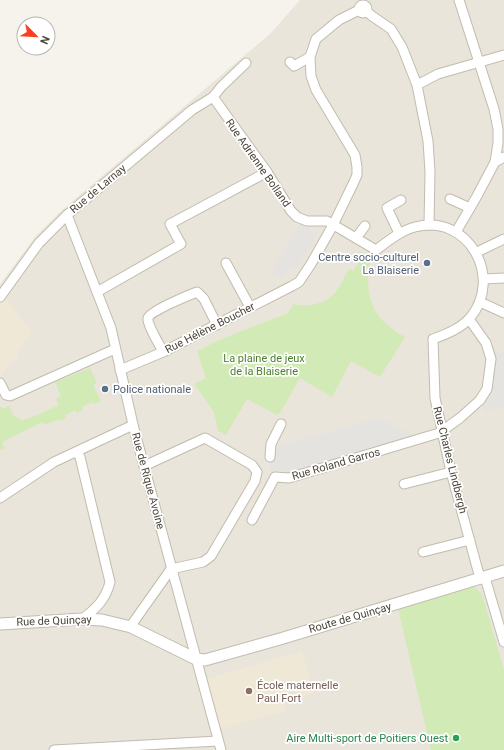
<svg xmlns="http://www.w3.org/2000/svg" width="504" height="750" font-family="Roboto,sans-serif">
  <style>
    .residential { fill: #eae5da }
    .education { fill: #efe8d6 }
    .green { fill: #d2eab5 }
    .parking { fill: #e5e3e0 }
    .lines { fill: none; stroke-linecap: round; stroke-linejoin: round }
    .minor-casing { stroke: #c2bbae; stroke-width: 11 }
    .tertiary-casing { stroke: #c2bbae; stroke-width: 13 }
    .minor { stroke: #fff; stroke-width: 9 }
    .tertiary { stroke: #fff; stroke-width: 11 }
    .service-dot { fill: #5c6f8a; stroke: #fff; stroke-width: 1.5 }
    .education-dot { fill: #8d6e63; stroke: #fff; stroke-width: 1.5 }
    .leisure-dot { fill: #2e9e5b; stroke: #fff; stroke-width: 1.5 }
    .labels { text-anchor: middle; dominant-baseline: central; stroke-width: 3.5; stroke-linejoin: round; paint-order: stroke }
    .street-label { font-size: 11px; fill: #4b4439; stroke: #fff }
    .service-label { font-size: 11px; fill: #4e5e75; stroke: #fff; text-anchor: end }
    .park-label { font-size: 11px; fill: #4a7f2a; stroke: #fff }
    .education-label { font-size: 11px; fill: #785e54; stroke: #fff; text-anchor: start }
    .leisure-label { font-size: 11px; fill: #27864d; stroke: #fff; text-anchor: end }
  </style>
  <rect width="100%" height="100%" fill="#f6f3ec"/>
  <polygon class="residential" points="300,0 504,0 504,750 0,750 0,284 35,237 61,211 270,34"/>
  <g class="education">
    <polygon points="5,297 32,333 18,352 17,360 12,362 0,377 0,303"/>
    <polygon points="302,651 314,693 297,698 294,690 282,693 286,711 217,730 206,679"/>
  </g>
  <g class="green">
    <path d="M361,251L371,257C365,282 367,310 390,327C394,331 400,334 405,337L380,377L351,361L332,397L300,378L280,413L277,415L247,399L226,435L218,431L214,412L194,384L206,378L197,351L219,340L288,313L294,304C306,308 325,304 334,294C340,287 344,277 349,269L353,271L358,263Z"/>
    <polygon points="90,368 97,383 93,385 101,401 94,404 93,402 82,407 83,410 77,413 76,410 65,415 66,418 60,421 59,419 47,424 41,423 2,442 5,448 0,450 0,405 2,409 9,406 13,415 22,420 30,418 59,405 56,399 61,396 55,382"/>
    <polygon points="474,587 482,594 504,670 504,750 431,750 398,608"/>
  </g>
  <g class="parking">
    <polygon points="300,224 318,233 297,269 287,270 282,278 271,272"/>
    <polygon points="491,349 497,352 504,350 504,407 486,411 479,403 493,392 491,384"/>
    <polygon points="379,418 417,437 285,476 272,476 268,456 275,447"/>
  </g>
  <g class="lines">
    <g class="minor-casing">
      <g id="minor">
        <polyline points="459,0 494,109 498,129 498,143 495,162"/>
        <circle cx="363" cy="9" r="4"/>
        <polyline points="366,11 372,16 391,29 402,47 417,85 428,141 430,172 429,225"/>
        <polyline points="290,62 294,66 310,57"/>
        <polyline points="417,85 438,74 504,55"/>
        <path d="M213,97L267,172L291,211L297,217L307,221H327L376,250C388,241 400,231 415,227C468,213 504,277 470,318C460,329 446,334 433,339L435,398L451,472L478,571L481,578L486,581L504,642"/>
        <polyline points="450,199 470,208"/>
        <polyline points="67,215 111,328 134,429 221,750"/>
        <polyline points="456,232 477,196 495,162 504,157"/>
        <polyline points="399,233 387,208 401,200"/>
        <polyline points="356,238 365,226"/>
        <polyline points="477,252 504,239"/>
        <polyline points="226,263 250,307"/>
        <polyline points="484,279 504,278"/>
        <polyline points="97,292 181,244 170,224 267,172"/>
        <polyline points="0,297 39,243 67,215 192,110 213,97 221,87 246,63"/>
        <polyline points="480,302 504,313"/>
        <path d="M163,352C160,345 147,325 148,318C150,311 189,295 197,292L204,299L217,325"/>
        <polyline points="120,370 163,352 292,286 299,282 311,264 333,225 353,184 357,175 357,167 355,155 316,90 311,76 310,57 316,39 339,20 359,10"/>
        <polyline points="0,383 6,395 10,396 115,349"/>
        <path d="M77,452L80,457L110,582C106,599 96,609 82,619"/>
        <polyline points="270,457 271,444 281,424"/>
        <polyline points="144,466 205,438 252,465 257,472 255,481 211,556 203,562 171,569"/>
        <polyline points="404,484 451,472"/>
        <polyline points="0,498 54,462 133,425"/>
        <polyline points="252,520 275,477 289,478 439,433 460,418 480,400 487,389 491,359 486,343 469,319"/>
        <polyline points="423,552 470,540"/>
        <polyline points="130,627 171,569"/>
        <polyline points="54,750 218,741"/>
      </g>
    </g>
    <g class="tertiary-casing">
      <polyline id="tertiary" points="0,624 82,619 102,620 131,627 196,659 205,660 280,639 504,571"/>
    </g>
    <use href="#minor" class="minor"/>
    <use href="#tertiary" class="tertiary"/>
  </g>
  <g class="service-dot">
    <circle cx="427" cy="263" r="4"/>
    <circle cx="105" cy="389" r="4"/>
  </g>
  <circle class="education-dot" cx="249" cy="691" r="4"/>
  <circle class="leisure-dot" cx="456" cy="738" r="4"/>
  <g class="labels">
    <g class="street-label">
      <text transform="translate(258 163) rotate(55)">Rue Adrienne Bolland</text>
      <text transform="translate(98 189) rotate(-40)">Rue de Larnay</text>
      <text transform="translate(210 328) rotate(-27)">Rue Hélène Boucher</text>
      <text transform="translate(450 460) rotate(76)">Rue Charles Lindbergh</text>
      <text transform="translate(336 464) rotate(-16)">Rue Roland Garros</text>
      <text transform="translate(148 481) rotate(75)">Rue de Rique Avoine</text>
      <text transform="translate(350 618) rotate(-16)">Route de Quinçay</text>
      <text transform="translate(54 621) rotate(-2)">Rue de Quinçay</text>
    </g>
    <g class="service-label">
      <text x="419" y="257">Centre socio-culturel<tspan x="419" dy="13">La Blaiserie</tspan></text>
      <text x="113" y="389" text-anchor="start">Police nationale</text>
    </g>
    <g class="park-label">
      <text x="264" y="358">La plaine de jeux<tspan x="264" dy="13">de la Blaiserie</tspan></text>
    </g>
    <g class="education-label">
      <text x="257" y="685">École maternelle<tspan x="257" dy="13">Paul Fort</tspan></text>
    </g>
    <g class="leisure-label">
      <text x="448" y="738">Aire Multi-sport de Poitiers Ouest</text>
    </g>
  </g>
  <g transform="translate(36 36) rotate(114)"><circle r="19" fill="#ffffff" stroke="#b7b4b0"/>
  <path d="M0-3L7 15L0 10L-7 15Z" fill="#fc3f1d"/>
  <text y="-6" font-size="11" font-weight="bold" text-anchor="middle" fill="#4b4439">N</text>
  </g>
</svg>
